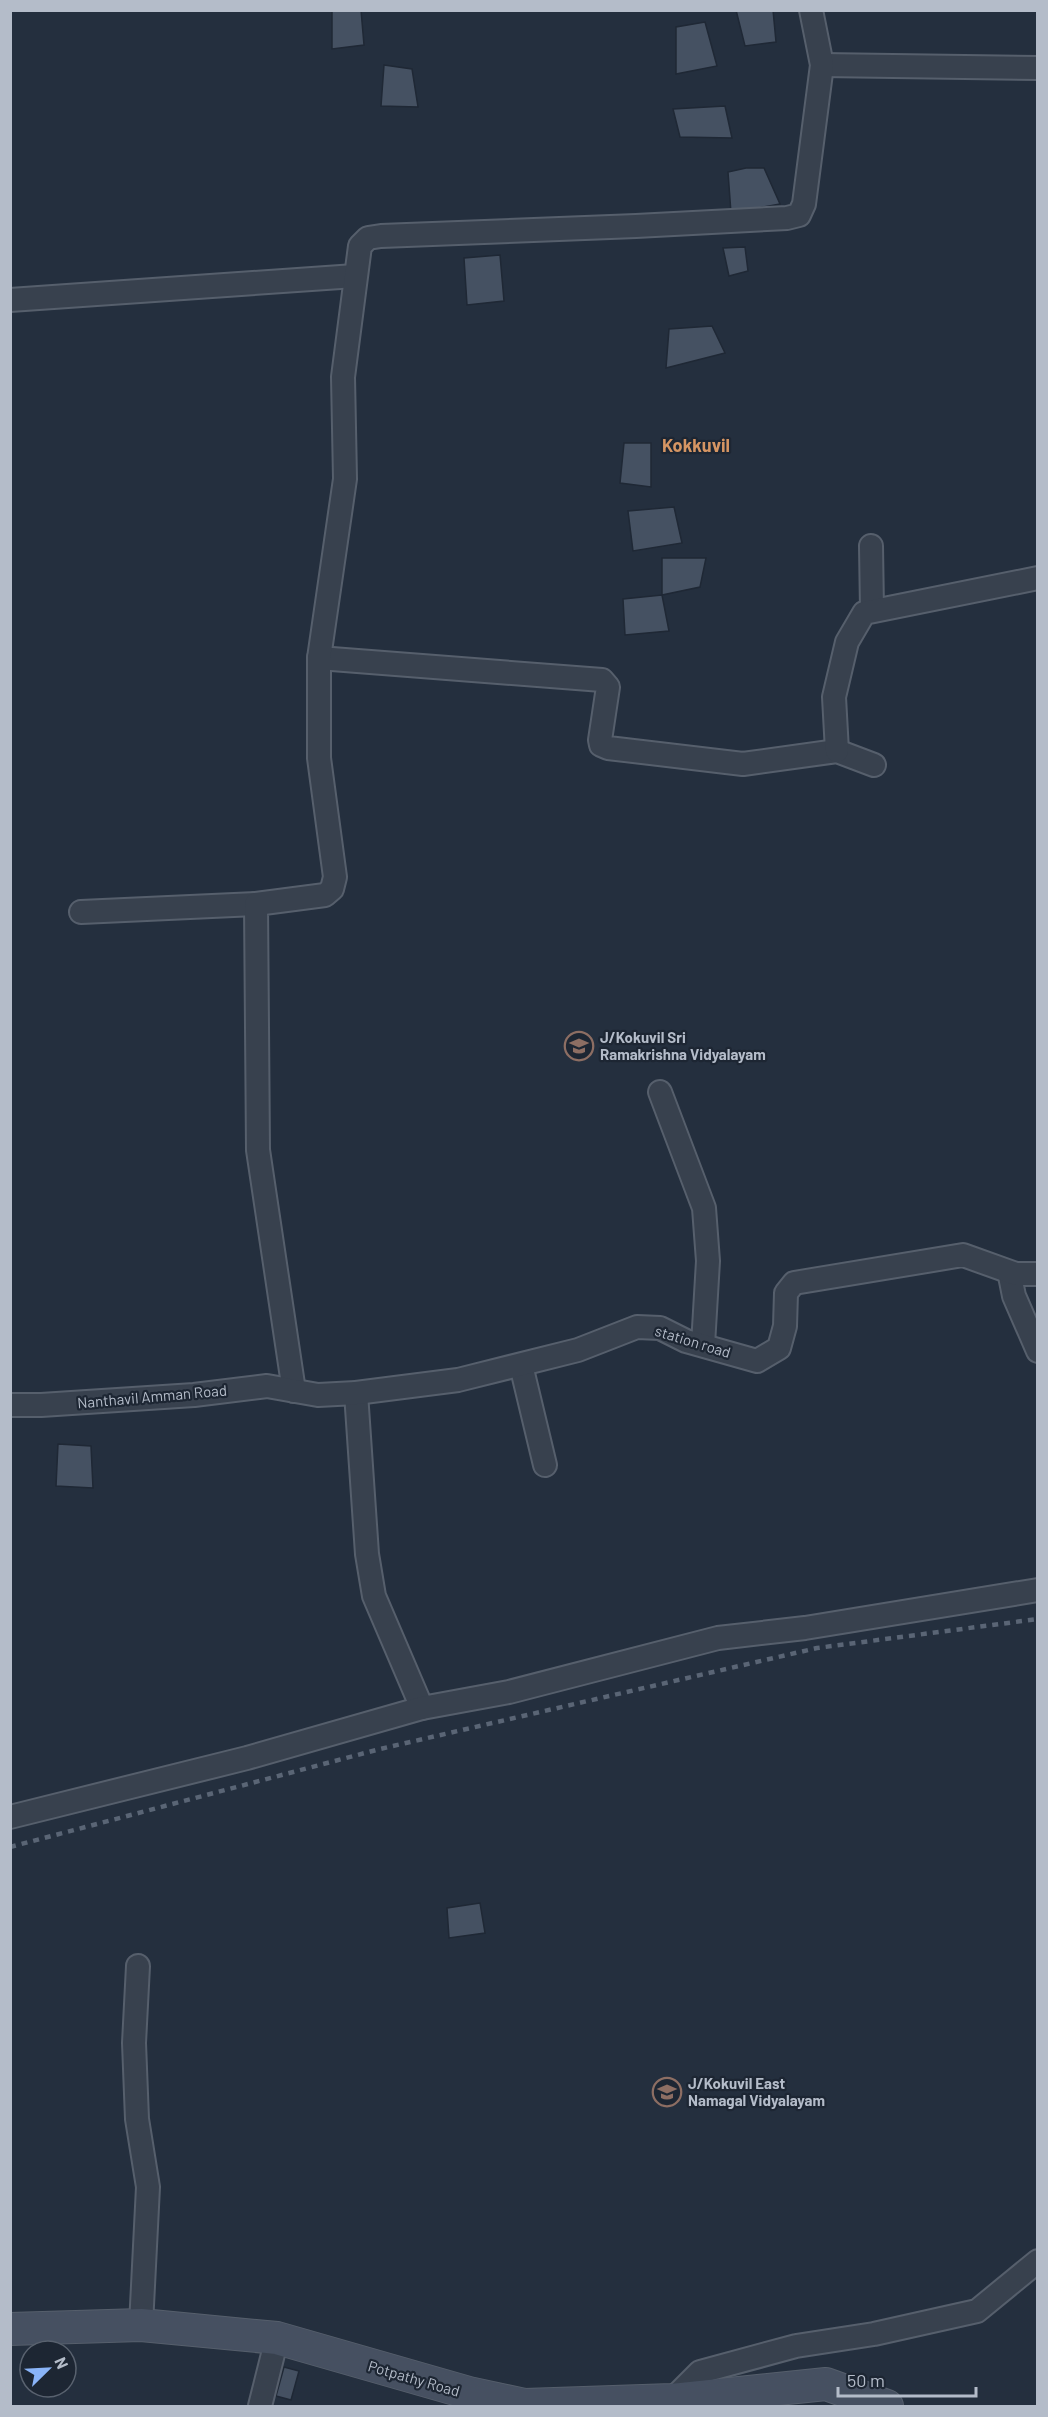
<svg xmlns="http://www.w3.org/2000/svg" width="1048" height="2417" font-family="Barlow,sans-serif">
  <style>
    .building { fill: #455162; stroke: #1f2835; stroke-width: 1.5 }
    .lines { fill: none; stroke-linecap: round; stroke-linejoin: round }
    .street-casing { stroke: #565f6c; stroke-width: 26 }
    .secondary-casing { stroke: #565f6c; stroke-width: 34 }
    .street { stroke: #38414e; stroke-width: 22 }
    .secondary { stroke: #465061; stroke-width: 32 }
    .rail { stroke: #5a6575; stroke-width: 4.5; stroke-dasharray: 6 6; stroke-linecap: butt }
    .labels { text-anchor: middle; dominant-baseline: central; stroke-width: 4.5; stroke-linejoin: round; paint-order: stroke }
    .poi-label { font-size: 15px; font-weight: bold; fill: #b4bcc9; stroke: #1d2633; text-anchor: start }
    .street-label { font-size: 15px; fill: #b4bcc9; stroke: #1d2633 }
    .quarter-label { font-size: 18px; font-weight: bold; fill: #d59563; stroke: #1d2633 }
  </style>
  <rect width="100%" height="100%" fill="#242f3e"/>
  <g class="building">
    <polygon points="332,10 361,10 364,45 332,49"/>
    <polygon points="736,10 773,10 776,42 745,46"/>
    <polygon points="705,22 717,66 676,74 676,27"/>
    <polygon points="384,65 412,69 418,107 381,106"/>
    <polygon points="725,106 732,138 680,137 673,109"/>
    <polygon points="746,168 764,168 780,204 731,213 728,172"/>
    <polygon points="745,247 748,271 729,276 723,248"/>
    <polygon points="500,255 504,301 467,305 464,258"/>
    <polygon points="712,326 725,353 666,368 669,329"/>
    <polygon points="624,443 651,443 651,487 620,483"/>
    <polygon points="674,507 682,543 633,551 628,511"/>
    <polygon points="662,558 706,558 700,587 662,595"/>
    <polygon points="662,595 669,631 625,635 623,599"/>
    <polygon points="58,1444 91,1446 93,1488 56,1486"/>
    <polygon points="480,1903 485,1933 449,1938 447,1908"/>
    <polygon points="284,2367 299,2371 291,2400 276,2396"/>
  </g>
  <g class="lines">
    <g class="street-casing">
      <g id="street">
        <polyline points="822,65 1038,68"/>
        <polyline points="10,300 355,276"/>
        <polyline points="871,546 872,610"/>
        <polyline points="319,658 602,680 608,687 600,740 601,745 608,748 743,764 837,751 874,765"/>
        <polyline points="837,751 834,697 847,642 864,613 1038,578"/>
        <polyline points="81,912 256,904"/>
        <polyline points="660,1092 704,1208 708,1261 703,1345"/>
        <polyline points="1016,1274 1010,1276 1014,1296 1038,1351"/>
        <polyline points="521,1365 545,1465"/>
        <polyline points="294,1391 258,1150 256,904 325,895 332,889 335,877 319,758 319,658 345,479 343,377 360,246 368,238 381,236 636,226 787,218 799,215 804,204 822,65 811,10"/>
        <polyline points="356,1393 367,1554 374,1596 422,1708"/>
        <polyline points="10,1405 41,1405 194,1395 267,1386 318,1395 356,1393 458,1380 578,1350 637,1327 660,1328 686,1341 757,1361 779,1348 785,1326 786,1293 794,1283 963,1255 1016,1274 1038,1274"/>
        <polyline points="10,1817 247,1758 422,1708 509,1692 718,1638 805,1628 1038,1590"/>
        <polyline points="138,1966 134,2043 137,2119 148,2187 141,2325"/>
        <polyline points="672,2400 700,2372 796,2346 874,2334 977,2311 1038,2261"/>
        <polyline points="260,2406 277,2338"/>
      </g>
    </g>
    <g class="secondary-casing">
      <polyline id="secondary" points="10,2329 141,2325 277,2338 469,2393 525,2405 672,2400 826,2384 887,2406"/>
    </g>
    <use href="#street" class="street"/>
    <use href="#secondary" class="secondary"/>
    <polyline class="rail" points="10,1847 380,1749 817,1648 1038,1619"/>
  </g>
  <defs>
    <g id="school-ring" transform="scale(1.5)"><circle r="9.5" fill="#1d2633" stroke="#8d6e63" stroke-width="1.5"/><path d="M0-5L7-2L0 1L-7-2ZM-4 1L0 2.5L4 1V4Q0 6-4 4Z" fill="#8d6e63"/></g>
  </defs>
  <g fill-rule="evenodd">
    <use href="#school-ring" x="579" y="1046"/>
    <use href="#school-ring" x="667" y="2092"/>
  </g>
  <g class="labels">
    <g class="poi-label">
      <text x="600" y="1037">J/Kokuvil Sri<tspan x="600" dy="17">Ramakrishna Vidyalayam</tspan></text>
      <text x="688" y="2083">J/Kokuvil East<tspan x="688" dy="17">Namagal Vidyalayam</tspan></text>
    </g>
    <g class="street-label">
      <text transform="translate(693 1341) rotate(17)">station road</text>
      <text transform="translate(152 1396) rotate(-5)">Nanthavil Amman Road</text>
      <text transform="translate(414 2378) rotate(16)">Potpathy Road</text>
    </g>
    <g class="quarter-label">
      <text x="696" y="445">Kokkuvil</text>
    </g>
  </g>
  <rect width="1048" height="2417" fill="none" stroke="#b4bcc9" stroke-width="24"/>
  <g transform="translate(48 2369) rotate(66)"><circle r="28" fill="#1d2633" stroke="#59626f" stroke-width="1.5"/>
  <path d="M0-4.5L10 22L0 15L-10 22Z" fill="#8ab4f8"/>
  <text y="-9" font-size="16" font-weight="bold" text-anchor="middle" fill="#b4bcc9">N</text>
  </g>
  <path d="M838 2387v9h138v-9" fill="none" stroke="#b4bcc9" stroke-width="3"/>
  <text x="847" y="2387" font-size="18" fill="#b4bcc9" stroke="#1d2633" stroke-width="4.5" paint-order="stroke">50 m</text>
</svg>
